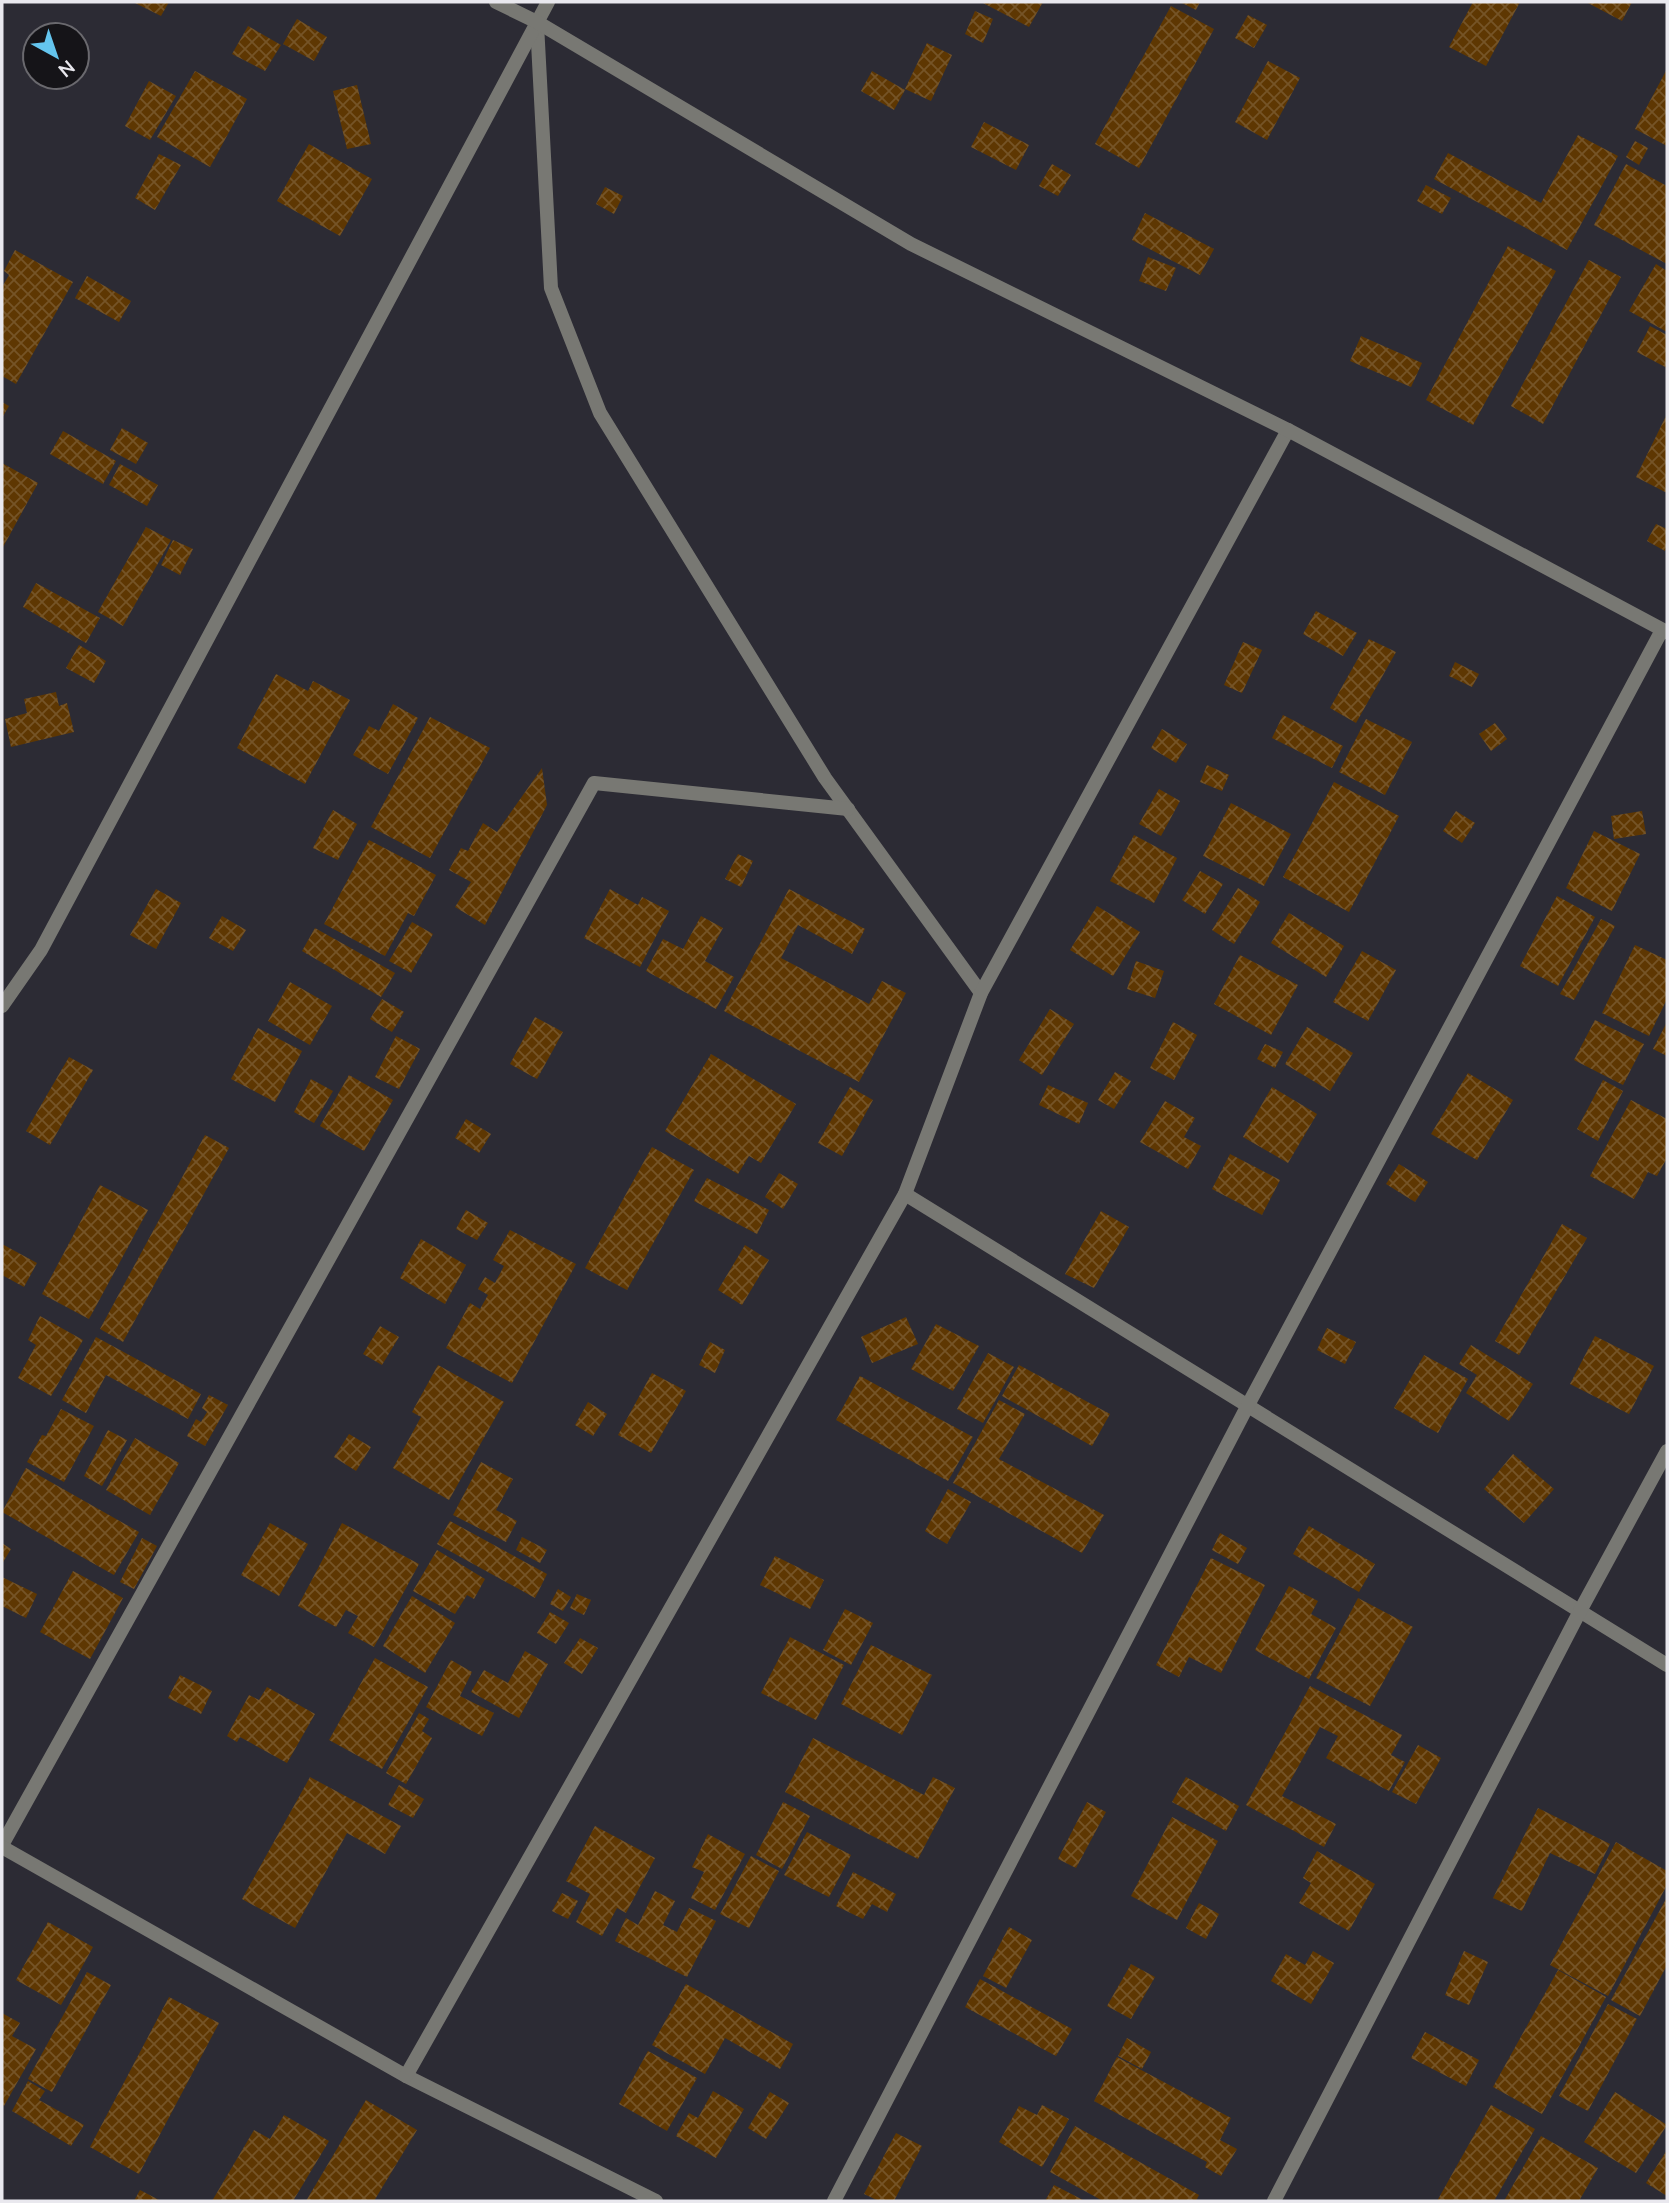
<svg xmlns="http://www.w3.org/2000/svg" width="1669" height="2203" font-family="'Nunito Sans',sans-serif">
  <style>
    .building { fill: url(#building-cross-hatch) }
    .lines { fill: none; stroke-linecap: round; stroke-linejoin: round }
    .minor { stroke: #787873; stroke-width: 14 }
    .tertiary { stroke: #787873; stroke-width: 14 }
  </style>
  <defs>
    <pattern id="building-cross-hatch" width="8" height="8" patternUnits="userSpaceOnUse" patternTransform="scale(1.75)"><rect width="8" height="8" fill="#5e3702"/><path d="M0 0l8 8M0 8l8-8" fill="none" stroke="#755427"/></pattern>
  </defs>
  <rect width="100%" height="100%" fill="#2c2b34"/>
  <g class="building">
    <polygon points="133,2 169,2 161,16"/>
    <polygon points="981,2 1043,2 1029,27"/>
    <polygon points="1180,2 1200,2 1196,10"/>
    <polygon points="1473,2 1520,2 1486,66 1449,47"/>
    <polygon points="1586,2 1632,2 1622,21"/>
    <polygon points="1171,6 1214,29 1139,168 1095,144"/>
    <polygon points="975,11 993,19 983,43 965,34"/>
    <polygon points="1248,15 1267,25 1254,48 1235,38"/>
    <polygon points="297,19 327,37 314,61 283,44"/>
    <polygon points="248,26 281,45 265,71 232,54"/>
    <polygon points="927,43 952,55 931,101 905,89"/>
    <polygon points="1268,61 1300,78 1267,140 1235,122"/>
    <polygon points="1667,69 1667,146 1635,129"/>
    <polygon points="195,71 247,99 210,167 157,137"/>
    <polygon points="872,71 905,90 894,110 861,91"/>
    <polygon points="149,81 176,96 150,140 125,126"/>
    <polygon points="357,85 371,144 347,149 333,91"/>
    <polygon points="984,122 1029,145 1016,170 971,147"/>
    <polygon points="1578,135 1618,156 1567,250 1434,179 1448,153 1541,203"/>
    <polygon points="1635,141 1648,148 1639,165 1626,157"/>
    <polygon points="309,144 372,179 340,236 277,201"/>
    <polygon points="159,154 181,165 155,210 135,198"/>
    <polygon points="1052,164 1071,175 1058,196 1039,186"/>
    <polygon points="1626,164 1667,186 1667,264 1594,225"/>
    <polygon points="1426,185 1451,198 1442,214 1417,201"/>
    <polygon points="605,187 623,196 614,214 596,204"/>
    <polygon points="1145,213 1214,249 1200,275 1132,240"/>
    <polygon points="1508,246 1556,271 1473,425 1426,400"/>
    <polygon points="15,250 73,282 16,384 2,376 2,287 9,275 4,271"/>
    <polygon points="1148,257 1176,268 1166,291 1139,281"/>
    <polygon points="1589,260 1621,277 1543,424 1511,406"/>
    <polygon points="1656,264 1667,271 1667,332 1629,311"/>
    <polygon points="87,276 131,301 119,322 75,298"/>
    <polygon points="1650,326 1667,335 1667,368 1637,352"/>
    <polygon points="1361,336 1422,363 1411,387 1350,361"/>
    <polygon points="2,402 9,406 2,418"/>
    <polygon points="1667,414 1667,493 1636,477"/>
    <polygon points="122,428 148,443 136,464 110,450"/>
    <polygon points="63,431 116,461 103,484 50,454"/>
    <polygon points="2,463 38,483 2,549"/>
    <polygon points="120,464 158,485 147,506 109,485"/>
    <polygon points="1656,524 1667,529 1667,546 1665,551 1647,541"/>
    <polygon points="146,527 171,540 123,626 98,612"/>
    <polygon points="173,540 193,549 180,575 161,565"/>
    <polygon points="36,583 100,618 86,643 23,607"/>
    <polygon points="1316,611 1357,633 1343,656 1303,634"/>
    <polygon points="1369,639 1396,652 1356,723 1330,708"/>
    <polygon points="1243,642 1262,650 1242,693 1224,685"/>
    <polygon points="79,645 106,661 94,683 66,668"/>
    <polygon points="1455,662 1479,674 1472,687 1449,676"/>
    <polygon points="276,674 308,691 313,681 350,700 305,784 237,748"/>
    <polygon points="56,692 59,706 67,703 74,732 11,747 5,719 27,713 24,699"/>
    <polygon points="393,704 418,718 388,774 353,755 369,726 379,731"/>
    <polygon points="1283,715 1343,746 1332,768 1272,738"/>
    <polygon points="430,717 490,748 430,858 371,827"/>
    <polygon points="1366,719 1412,742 1385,795 1339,772"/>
    <polygon points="1495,723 1507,739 1491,751 1479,734"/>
    <polygon points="1162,729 1187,744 1176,763 1151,748"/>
    <polygon points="1207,765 1229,775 1222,791 1200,782"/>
    <polygon points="542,768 547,805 485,925 455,907 471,882 449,870 461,848 468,851 483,823 497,832"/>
    <polygon points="1334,782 1399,816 1349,912 1283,877"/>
    <polygon points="1159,789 1180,801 1161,836 1139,824"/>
    <polygon points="1231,803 1291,834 1264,886 1203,856"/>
    <polygon points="333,810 357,824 338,860 313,848"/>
    <polygon points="1456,811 1475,823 1462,843 1443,831"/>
    <polygon points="1642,811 1646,834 1614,839 1611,816"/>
    <polygon points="1594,831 1640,854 1612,911 1566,888"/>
    <polygon points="1134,835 1177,858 1154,903 1110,881"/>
    <polygon points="369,840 436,875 414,916 408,913 385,956 324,924"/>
    <polygon points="738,854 753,861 741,887 725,879"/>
    <polygon points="1200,871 1223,884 1205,914 1182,900"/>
    <polygon points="1238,888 1260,902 1234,944 1212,930"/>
    <polygon points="156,889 181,903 156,949 130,935"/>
    <polygon points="610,889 638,905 642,897 669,911 640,967 584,938"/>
    <polygon points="789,889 865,929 852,954 798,925 781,958 869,1004 882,981 906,993 859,1082 724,1011"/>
    <polygon points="1557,896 1595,917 1558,986 1520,966"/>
    <polygon points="1097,906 1140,932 1113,976 1070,950"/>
    <polygon points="1289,913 1344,946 1326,977 1271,943"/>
    <polygon points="222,916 246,930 233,951 209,938"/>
    <polygon points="701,916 723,928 705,961 734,977 716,1009 646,971 663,939 683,949"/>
    <polygon points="1601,919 1615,926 1574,1000 1560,994"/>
    <polygon points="412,922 433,934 411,973 389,961"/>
    <polygon points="315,928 395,973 381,997 302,951"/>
    <polygon points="1635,945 1667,960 1667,999 1649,1036 1602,1013"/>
    <polygon points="1362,951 1396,970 1368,1021 1333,1002"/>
    <polygon points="1240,955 1298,985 1271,1035 1214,1004"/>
    <polygon points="1136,961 1164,971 1155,998 1127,989"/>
    <polygon points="290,982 332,1006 310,1045 268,1021"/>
    <polygon points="382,999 404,1012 392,1032 370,1019"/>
    <polygon points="1050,1009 1074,1024 1042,1075 1019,1060"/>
    <polygon points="535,1017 563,1032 537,1079 510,1064"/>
    <polygon points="1595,1020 1644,1044 1623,1085 1574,1060"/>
    <polygon points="1173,1022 1197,1035 1174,1080 1150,1068"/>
    <polygon points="1667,1022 1667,1056 1653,1049"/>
    <polygon points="1307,1027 1353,1053 1330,1091 1285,1064"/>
    <polygon points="258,1028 302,1051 275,1102 231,1079"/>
    <polygon points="396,1036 420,1049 399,1089 375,1077"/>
    <polygon points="1265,1044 1283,1052 1275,1068 1257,1059"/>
    <polygon points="711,1054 796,1104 761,1163 749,1156 738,1174 665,1131"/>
    <polygon points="69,1057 93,1070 50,1145 26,1131"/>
    <polygon points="1115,1072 1131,1081 1114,1109 1098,1100"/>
    <polygon points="1468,1073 1513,1100 1477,1160 1431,1134"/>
    <polygon points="349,1075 393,1100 364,1151 320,1126"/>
    <polygon points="311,1079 333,1091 314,1123 294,1112"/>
    <polygon points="1603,1080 1623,1091 1598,1141 1577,1129"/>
    <polygon points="1048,1085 1088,1103 1079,1124 1039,1105"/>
    <polygon points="850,1087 873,1100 842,1156 818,1143"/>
    <polygon points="1272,1087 1317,1114 1288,1163 1243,1137"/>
    <polygon points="1631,1100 1667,1119 1667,1158 1657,1176 1648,1172 1634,1199 1590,1176"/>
    <polygon points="1165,1101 1195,1118 1184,1137 1201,1146 1188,1169 1140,1142"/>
    <polygon points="466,1119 491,1134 479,1153 455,1138"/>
    <polygon points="205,1135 229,1148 123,1342 100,1329"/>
    <polygon points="652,1147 694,1170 627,1290 585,1268"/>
    <polygon points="1230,1154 1280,1180 1262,1215 1212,1189"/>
    <polygon points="1399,1164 1428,1182 1415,1202 1386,1184"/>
    <polygon points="779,1173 798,1184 783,1209 765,1197"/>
    <polygon points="707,1178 769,1210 757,1234 694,1201"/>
    <polygon points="100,1185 148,1210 89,1319 42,1294"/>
    <polygon points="466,1210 488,1223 477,1240 456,1229"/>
    <polygon points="1101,1211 1129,1227 1094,1288 1065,1274"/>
    <polygon points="1562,1224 1587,1238 1519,1355 1495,1341"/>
    <polygon points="510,1230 576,1264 512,1383 446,1348 470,1303 480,1309 488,1295 478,1289 485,1277 495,1283 504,1266 493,1260"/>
    <polygon points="421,1239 466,1265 445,1304 400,1278"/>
    <polygon points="2,1244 37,1263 24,1287 2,1275"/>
    <polygon points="745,1245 769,1260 742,1305 718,1290"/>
    <polygon points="40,1316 83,1340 51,1396 18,1378 36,1345 28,1340"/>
    <polygon points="906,1317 918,1344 872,1363 861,1337"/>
    <polygon points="936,1324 979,1346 953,1391 911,1369"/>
    <polygon points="380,1326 399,1337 382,1365 363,1354"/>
    <polygon points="1327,1328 1356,1342 1345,1364 1317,1350"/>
    <polygon points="1595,1336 1654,1366 1629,1414 1570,1384"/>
    <polygon points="96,1337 201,1394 188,1419 106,1375 86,1413 62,1400"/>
    <polygon points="710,1342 725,1350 715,1373 699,1365"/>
    <polygon points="1471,1345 1533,1384 1509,1421 1466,1393 1477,1375 1459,1364"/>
    <polygon points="988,1353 1014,1367 983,1423 957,1409"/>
    <polygon points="1424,1355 1468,1379 1438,1433 1394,1408"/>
    <polygon points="438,1365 504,1402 449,1500 393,1468 421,1417 412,1412"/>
    <polygon points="1019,1365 1110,1414 1092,1446 1002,1396"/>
    <polygon points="652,1373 686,1391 651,1453 618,1435"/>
    <polygon points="860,1376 973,1437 948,1481 836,1420"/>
    <polygon points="209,1395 228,1405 205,1446 187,1436 196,1419 201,1422 207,1412 202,1408"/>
    <polygon points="999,1400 1025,1414 999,1459 1104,1515 1082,1553 953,1483"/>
    <polygon points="588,1402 607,1414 593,1436 575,1425"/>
    <polygon points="61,1409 94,1426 64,1482 27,1462 42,1435 46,1436"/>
    <polygon points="108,1430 127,1440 102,1486 84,1476"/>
    <polygon points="349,1434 371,1447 356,1471 334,1457"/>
    <polygon points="135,1438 179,1463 150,1515 106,1490"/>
    <polygon points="1513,1454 1554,1489 1524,1523 1484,1489"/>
    <polygon points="481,1462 513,1479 496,1510 517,1521 506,1542 453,1515"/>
    <polygon points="26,1468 139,1532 114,1575 2,1512"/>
    <polygon points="948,1489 971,1502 947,1544 925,1531"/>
    <polygon points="450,1521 547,1574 535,1598 437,1544"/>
    <polygon points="270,1523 308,1544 279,1596 241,1575"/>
    <polygon points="342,1523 419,1564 374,1647 348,1633 358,1616 346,1610 336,1627 298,1606"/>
    <polygon points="1309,1526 1375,1564 1359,1592 1293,1554"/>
    <polygon points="1220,1533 1247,1548 1238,1564 1212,1550"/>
    <polygon points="522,1537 547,1550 540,1563 516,1550"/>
    <polygon points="142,1538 157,1546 134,1589 120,1582"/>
    <polygon points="2,1543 11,1549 2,1564"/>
    <polygon points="437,1550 485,1579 474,1599 467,1595 455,1614 413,1591"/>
    <polygon points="775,1556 824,1580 810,1609 760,1585"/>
    <polygon points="1211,1558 1265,1585 1221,1673 1189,1657 1179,1677 1156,1665"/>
    <polygon points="73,1571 123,1598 90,1659 40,1632"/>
    <polygon points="2,1577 37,1594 26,1618 2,1606"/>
    <polygon points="1289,1586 1318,1601 1311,1614 1336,1628 1309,1679 1255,1650"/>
    <polygon points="558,1589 571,1597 563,1611 550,1604"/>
    <polygon points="577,1594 591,1600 584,1615 570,1608"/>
    <polygon points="412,1596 455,1623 425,1673 383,1646"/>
    <polygon points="1358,1598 1413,1627 1370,1706 1316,1678"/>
    <polygon points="845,1609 873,1623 851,1665 823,1650"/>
    <polygon points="550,1612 569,1623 556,1644 537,1633"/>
    <polygon points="790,1637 844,1665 816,1720 761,1693"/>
    <polygon points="580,1638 598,1648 582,1674 564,1663"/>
    <polygon points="871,1645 932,1675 902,1735 841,1704"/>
    <polygon points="525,1651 548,1664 519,1718 471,1692 484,1670 508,1683"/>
    <polygon points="375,1658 428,1687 382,1769 329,1740"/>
    <polygon points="451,1660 472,1672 460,1696 494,1713 482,1736 426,1707"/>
    <polygon points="180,1675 212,1691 201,1714 168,1698"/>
    <polygon points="1310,1686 1402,1735 1391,1755 1405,1762 1389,1791 1326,1758 1338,1736 1320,1727 1282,1796 1336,1824 1324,1847 1246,1805"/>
    <polygon points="267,1687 315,1714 287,1763 240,1737 237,1742 227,1736 249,1695 259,1700"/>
    <polygon points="419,1713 429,1719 422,1731 432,1738 406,1784 386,1773"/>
    <polygon points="813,1738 924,1795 933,1777 955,1788 918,1859 785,1792"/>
    <polygon points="1418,1745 1441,1758 1416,1804 1392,1792"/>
    <polygon points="310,1777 401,1826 385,1854 347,1833 295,1928 242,1899"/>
    <polygon points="1186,1777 1239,1806 1226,1831 1172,1802"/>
    <polygon points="399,1785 424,1799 413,1818 388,1805"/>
    <polygon points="783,1802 810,1816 782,1869 756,1855"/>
    <polygon points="1087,1802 1106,1812 1076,1868 1058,1859"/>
    <polygon points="1538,1808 1610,1844 1595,1874 1550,1853 1522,1911 1493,1898"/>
    <polygon points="1172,1817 1218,1841 1177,1920 1131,1896"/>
    <polygon points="595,1826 655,1858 626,1913 617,1908 602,1936 576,1922 590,1894 566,1881"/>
    <polygon points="807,1832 851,1855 829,1897 784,1875"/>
    <polygon points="708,1834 745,1854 715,1910 691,1898 704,1872 692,1867"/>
    <polygon points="1616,1842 1667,1871 1667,1885 1608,1996 1550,1965"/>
    <polygon points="1317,1851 1375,1884 1349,1931 1299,1903 1311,1883 1303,1878"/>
    <polygon points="751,1856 779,1871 749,1928 720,1914"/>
    <polygon points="853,1872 896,1894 887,1912 872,1904 863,1919 836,1906"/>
    <polygon points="655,1891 675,1901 663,1925 677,1932 689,1908 716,1921 687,1977 615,1941 626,1918 638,1925"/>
    <polygon points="562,1893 578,1901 568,1919 552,1911"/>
    <polygon points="1667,1897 1667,1965 1640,2016 1611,2000"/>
    <polygon points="1199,1903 1219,1914 1206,1939 1186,1928"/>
    <polygon points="48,1922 93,1947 61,2005 16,1980"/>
    <polygon points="1009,1927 1032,1940 1006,1988 983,1976"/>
    <polygon points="1313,1951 1334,1963 1311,2004 1271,1981 1286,1954 1305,1965"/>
    <polygon points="1464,1951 1488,1962 1469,2005 1445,1995"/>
    <polygon points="1131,1964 1155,1977 1131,2019 1107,2006"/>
    <polygon points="1558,1970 1606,1997 1542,2114 1493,2087"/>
    <polygon points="87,1972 111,1985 52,2092 28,2079"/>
    <polygon points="980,1979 1072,2029 1056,2056 965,2007"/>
    <polygon points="686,1984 793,2044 780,2069 725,2038 705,2074 652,2045"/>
    <polygon points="169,1997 219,2023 139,2174 90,2147"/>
    <polygon points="1608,2004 1637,2019 1588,2111 1559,2096"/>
    <polygon points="2,2013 20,2023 12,2036 36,2049 4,2106 2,2105"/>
    <polygon points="1425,2032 1479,2060 1466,2086 1411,2058"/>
    <polygon points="1127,2038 1151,2052 1142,2069 1118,2056"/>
    <polygon points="648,2051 697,2078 667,2131 619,2104"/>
    <polygon points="1117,2057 1231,2118 1220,2140 1237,2149 1221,2176 1205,2167 1207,2162 1094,2101"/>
    <polygon points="28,2081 45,2091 39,2100 84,2125 71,2146 12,2111"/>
    <polygon points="713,2091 744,2109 716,2158 676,2136 689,2113 698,2118"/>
    <polygon points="770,2092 789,2103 766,2139 748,2128"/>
    <polygon points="1615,2092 1667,2125 1636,2173 1584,2142"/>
    <polygon points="366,2100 417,2130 374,2201 306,2201"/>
    <polygon points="1042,2105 1069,2119 1042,2167 999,2142 1019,2106 1037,2115"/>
    <polygon points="1491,2105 1535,2129 1494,2201 1437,2201"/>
    <polygon points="284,2115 329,2141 293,2201 212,2201 254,2130 270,2139"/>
    <polygon points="1075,2126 1199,2195 1196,2201 1103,2201 1050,2172"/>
    <polygon points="896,2133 922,2146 894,2201 879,2201 864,2194"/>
    <polygon points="1541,2136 1598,2168 1579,2201 1504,2201"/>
    <polygon points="1667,2150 1667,2196 1646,2183"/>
    <polygon points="1054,2185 1085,2201 1045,2201"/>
    <polygon points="140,2190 161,2201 134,2201"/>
  </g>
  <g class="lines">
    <g class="minor">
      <polyline points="537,24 551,288 600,413 825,778 981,993"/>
      <polyline points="2,1006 41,950 548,2"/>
      <polyline points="905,1194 1667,1665"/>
      <polyline points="2,1845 594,783 848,809"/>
      <polyline points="2,1847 406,2076 656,2201"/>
      <polyline points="406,2076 905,1194 981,993 1288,430"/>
      <polyline points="834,2201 1248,1405 1662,630"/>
      <polyline points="1274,2201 1580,1611 1667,1451"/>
    </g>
    <polyline class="tertiary" points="496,2 537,22 911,244 1288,430 1667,632"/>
  </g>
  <rect width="1669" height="2203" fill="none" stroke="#e9e8ee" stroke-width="7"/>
  <g transform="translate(56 56) rotate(140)"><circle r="33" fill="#151418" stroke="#6a696e" stroke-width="2"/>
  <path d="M0-5L12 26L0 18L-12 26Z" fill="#64c5ee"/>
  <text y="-10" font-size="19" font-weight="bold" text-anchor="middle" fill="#e9e8ee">N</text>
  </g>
</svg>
